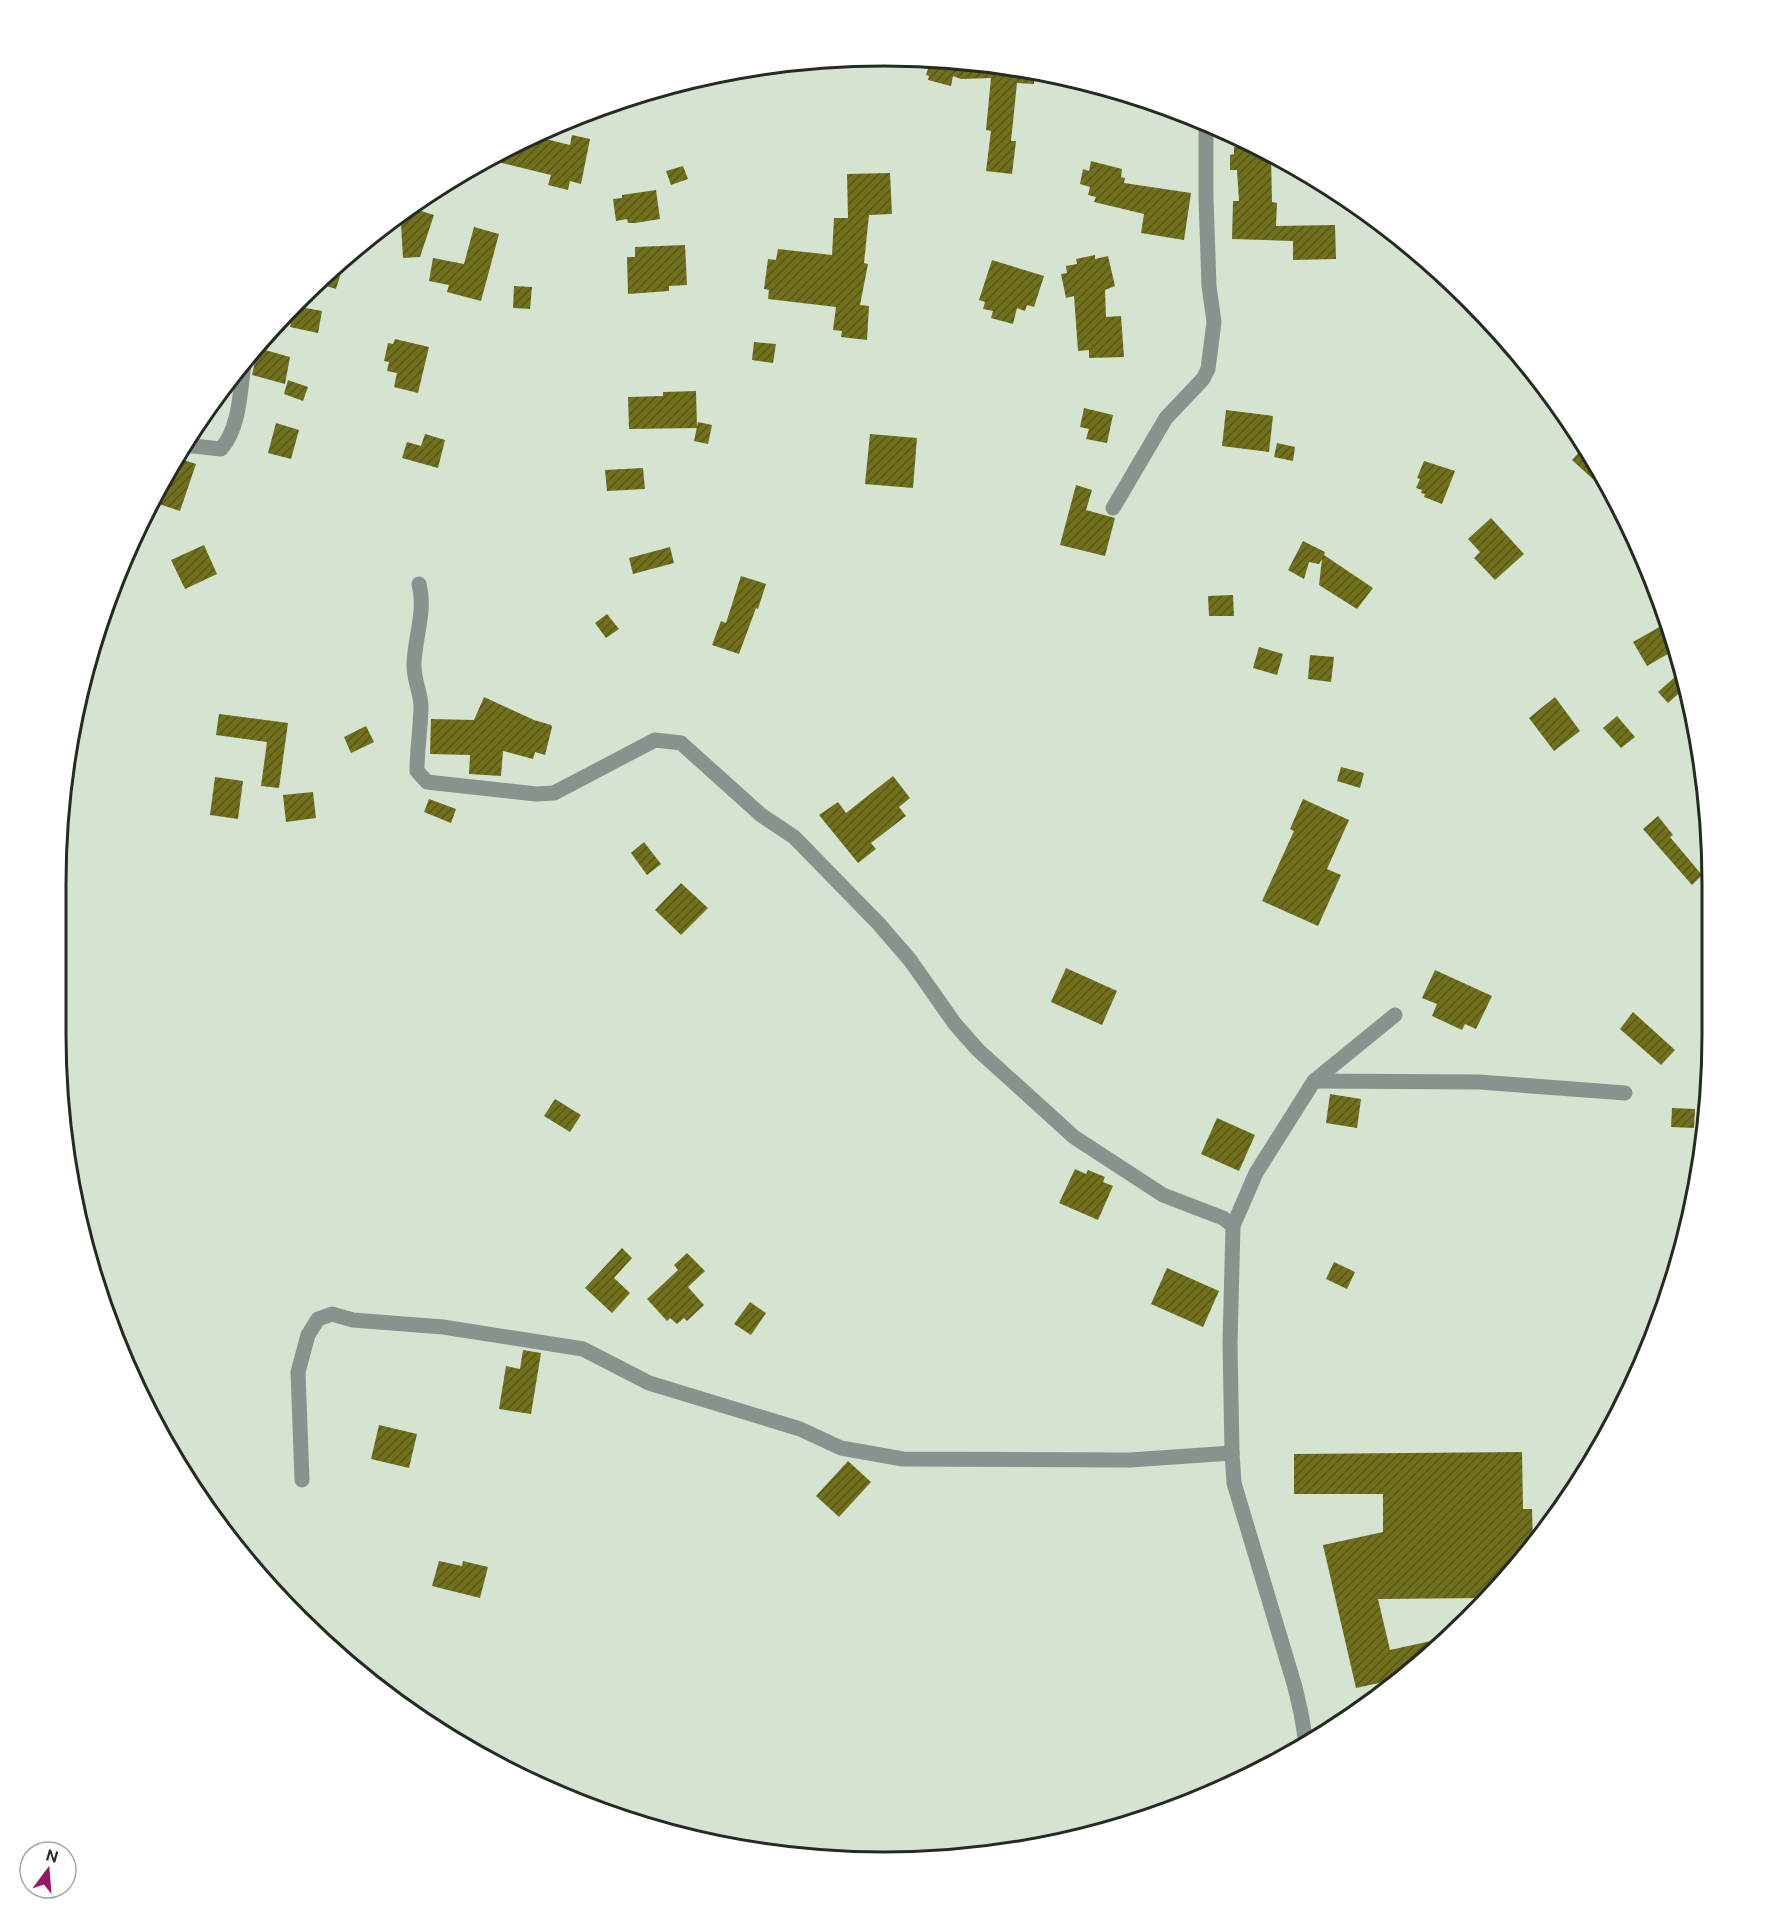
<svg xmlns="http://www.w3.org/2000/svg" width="1768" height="1918" font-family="'DM Sans',sans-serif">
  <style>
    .building { fill: url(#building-hatch) }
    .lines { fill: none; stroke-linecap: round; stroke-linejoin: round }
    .minor { stroke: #89938e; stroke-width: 15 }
    .rim { fill: none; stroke: #252b23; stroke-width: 3 }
  </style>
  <defs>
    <pattern id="building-hatch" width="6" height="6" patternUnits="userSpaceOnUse" patternTransform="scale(1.5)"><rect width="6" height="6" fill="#71701d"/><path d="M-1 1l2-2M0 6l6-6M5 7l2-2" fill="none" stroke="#585718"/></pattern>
  </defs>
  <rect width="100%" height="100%" fill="#d5e4d1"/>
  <g class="building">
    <polygon points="920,59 1034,70 1034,84 1017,83 1011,141 1016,141 1012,174 986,171 991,131 986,130 991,78 961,79 953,76 951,86 928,80 929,76 926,75 928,69 919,67"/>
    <polygon points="572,135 590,139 581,184 570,181 568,190 548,185 551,175 490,160 534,136 570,145"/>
    <polygon points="1234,147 1254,147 1271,156 1272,202 1277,203 1276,226 1335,225 1336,259 1293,260 1293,241 1232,239 1233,201 1239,201 1237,170 1230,170 1230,155 1234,154"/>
    <polygon points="1091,161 1122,169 1121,177 1125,178 1124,183 1191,193 1184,240 1141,233 1144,214 1094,202 1096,197 1088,195 1090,187 1080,184 1083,169 1089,171"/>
    <polygon points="683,166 688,179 671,185 666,171"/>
    <polygon points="890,173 892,214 869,215 864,263 868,264 860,305 869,306 867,340 841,337 842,331 833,330 836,307 768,299 769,290 764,289 768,259 776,260 778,249 832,255 834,218 848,218 847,174"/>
    <polygon points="656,190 660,219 635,223 628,223 627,219 616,221 613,199 622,198 622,195"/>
    <polygon points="427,193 421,211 434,215 420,257 403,258 401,224 406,210"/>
    <polygon points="474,227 499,234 481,301 447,292 449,285 429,281 433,258 464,264"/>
    <polygon points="685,245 687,285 669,286 669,291 628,294 627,257 635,257 635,247"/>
    <polygon points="1095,255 1095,259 1108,256 1115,286 1105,290 1106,317 1121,316 1124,357 1089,358 1089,350 1078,351 1074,296 1066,298 1061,274 1067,273 1066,266 1077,264 1076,259"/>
    <polygon points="345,260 336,289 316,283 326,275"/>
    <polygon points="992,260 1044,276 1034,307 1027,305 1025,311 1017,308 1013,324 991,318 993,311 983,309 985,302 979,300"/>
    <polygon points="514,286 532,287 530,309 513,308"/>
    <polygon points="295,306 322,311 318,333 290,327"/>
    <polygon points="395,339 429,347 418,393 394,387 397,373 387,371 389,362 384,361 388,343 393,344"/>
    <polygon points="754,342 776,344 773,363 752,360"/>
    <polygon points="258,348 290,357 285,384 252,375"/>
    <polygon points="288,380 308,387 303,401 284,394"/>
    <polygon points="696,391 697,428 629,429 628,397 663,396 663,392"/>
    <polygon points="1084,408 1113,415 1107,443 1086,439 1089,429 1080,427"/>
    <polygon points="1226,410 1273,416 1269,452 1222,446"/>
    <polygon points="698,422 712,425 708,444 694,441"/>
    <polygon points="276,423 299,430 291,459 268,453"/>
    <polygon points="425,434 445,440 438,468 402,458 407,442 421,446"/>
    <polygon points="870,434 917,438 913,488 865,484"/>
    <polygon points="1277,443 1295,447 1293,461 1274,457"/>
    <polygon points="1585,446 1609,491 1607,492 1572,460"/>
    <polygon points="177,458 196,464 180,511 153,502"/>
    <polygon points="1424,461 1455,471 1442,504 1424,497 1425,494 1421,493 1422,490 1416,488 1420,479 1417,478"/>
    <polygon points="643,468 645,489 607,491 605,470"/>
    <polygon points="1076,485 1092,490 1086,510 1115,518 1105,556 1060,545"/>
    <polygon points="1491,518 1524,554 1495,580 1474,558 1480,552 1468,539"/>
    <polygon points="1303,541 1325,552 1324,555 1373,588 1357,609 1319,585 1322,559 1319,564 1309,562 1304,579 1288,570"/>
    <polygon points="204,545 217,574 185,589 171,560"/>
    <polygon points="670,547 674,563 633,574 629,558"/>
    <polygon points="741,576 766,584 758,609 756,608 739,654 712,645 721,621 726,623"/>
    <polygon points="1233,595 1234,616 1209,616 1208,596"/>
    <polygon points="607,614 619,629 606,638 595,623"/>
    <polygon points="1663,625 1672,640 1673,651 1647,666 1633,642"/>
    <polygon points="1259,647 1283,654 1277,675 1253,668"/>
    <polygon points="1310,655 1334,657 1331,682 1308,679"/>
    <polygon points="1676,676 1686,687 1668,703 1658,692"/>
    <polygon points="484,697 534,720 551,725 552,727 545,755 535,752 533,759 503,751 501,776 469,774 470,755 430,754 431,719 474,720"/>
    <polygon points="1555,697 1580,731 1554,751 1529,718"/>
    <polygon points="219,714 288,723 279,788 261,786 267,742 216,735"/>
    <polygon points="1617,716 1635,737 1621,748 1603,728"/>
    <polygon points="366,726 374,742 351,753 344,737"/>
    <polygon points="1341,767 1364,773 1360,788 1337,781"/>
    <polygon points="893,776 910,798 899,807 906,816 871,843 876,849 858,863 819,815 838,802 846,813"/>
    <polygon points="215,777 243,781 238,819 210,815"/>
    <polygon points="313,792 316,818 286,822 283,795"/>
    <polygon points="429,799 456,809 451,823 424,812"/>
    <polygon points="1303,799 1349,820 1327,869 1341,875 1318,926 1262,901 1294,831 1290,829"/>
    <polygon points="1658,816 1673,835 1670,837 1702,875 1692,885 1643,829"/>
    <polygon points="644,842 661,864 647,875 631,853"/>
    <polygon points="681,883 708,908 681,935 655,910"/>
    <polygon points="1066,968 1117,991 1102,1025 1051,1002"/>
    <polygon points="1435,970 1492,996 1476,1029 1465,1024 1462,1030 1432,1016 1437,1004 1422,998"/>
    <polygon points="1633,1012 1675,1050 1661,1065 1620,1029"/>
    <polygon points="1330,1094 1361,1099 1357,1128 1326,1123"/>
    <polygon points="555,1099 581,1115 570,1132 544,1116"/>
    <polygon points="1672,1108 1695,1109 1694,1128 1671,1127"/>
    <polygon points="1217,1118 1255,1135 1239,1171 1201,1154"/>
    <polygon points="1075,1169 1086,1174 1088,1170 1105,1177 1103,1182 1113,1186 1098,1220 1059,1203"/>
    <polygon points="622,1248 632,1258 614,1278 630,1293 612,1313 585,1288"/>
    <polygon points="687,1253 705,1271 688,1287 704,1305 687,1321 684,1318 677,1324 670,1318 667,1321 647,1299 678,1270 674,1265"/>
    <polygon points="1334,1262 1355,1272 1347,1289 1326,1279"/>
    <polygon points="1167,1268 1219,1291 1203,1327 1151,1304"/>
    <polygon points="750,1302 766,1313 751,1335 734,1324"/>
    <polygon points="523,1350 541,1353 531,1414 499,1409 506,1366 520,1369"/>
    <polygon points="379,1425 417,1434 409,1468 371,1459"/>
    <polygon points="1522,1452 1523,1509 1532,1509 1533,1544 1507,1581 1487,1598 1378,1599 1390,1650 1440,1639 1393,1680 1356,1688 1323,1545 1383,1532 1383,1494 1294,1494 1294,1454"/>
    <polygon points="848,1461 871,1482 839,1517 816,1496"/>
    <polygon points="439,1561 462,1566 463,1561 488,1567 480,1598 432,1586"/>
  </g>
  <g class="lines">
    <g class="minor">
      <path d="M184,445L221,449C240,428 240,390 244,364"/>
      <polyline points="1113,508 1166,418 1203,379 1208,369 1214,322 1209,286 1206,198 1206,121"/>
      <path d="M419,584C426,610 415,637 414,663C413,677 420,691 421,705C421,725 417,749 417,771L427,782L536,794L554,793L655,740L681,743L761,815L794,837L878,923L910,960L955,1024L978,1050L1074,1137L1163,1195L1223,1218L1233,1226L1230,1343L1232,1453L1234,1483L1295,1687L1301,1713L1306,1743"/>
      <polyline points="1710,879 1712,877"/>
      <polyline points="1314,1081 1479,1082 1625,1093"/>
      <polyline points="1233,1226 1256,1173 1314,1081 1395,1015"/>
      <polyline points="302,1480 298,1372 308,1335 318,1319 332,1314 353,1320 443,1327 583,1349 649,1383 800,1429 841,1448 903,1459 1130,1460 1232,1453"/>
    </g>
  </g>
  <path d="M0 0H1768V1918H0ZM884 66H884A818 818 0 0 1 1702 884V1034A818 818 0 0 1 884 1852H884A818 818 0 0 1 66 1034V884A818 818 0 0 1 884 66Z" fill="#fff" fill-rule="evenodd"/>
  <path class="rim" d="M884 66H884A818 818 0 0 1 1702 884V1034A818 818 0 0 1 884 1852H884A818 818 0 0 1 66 1034V884A818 818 0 0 1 884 66Z"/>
  <g transform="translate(48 1870) rotate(16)"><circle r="28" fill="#ffffff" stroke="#a8aaa7" stroke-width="1.5"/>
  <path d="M0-4.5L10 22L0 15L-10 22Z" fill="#9b1566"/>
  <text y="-9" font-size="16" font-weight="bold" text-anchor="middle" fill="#252b23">N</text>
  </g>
</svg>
